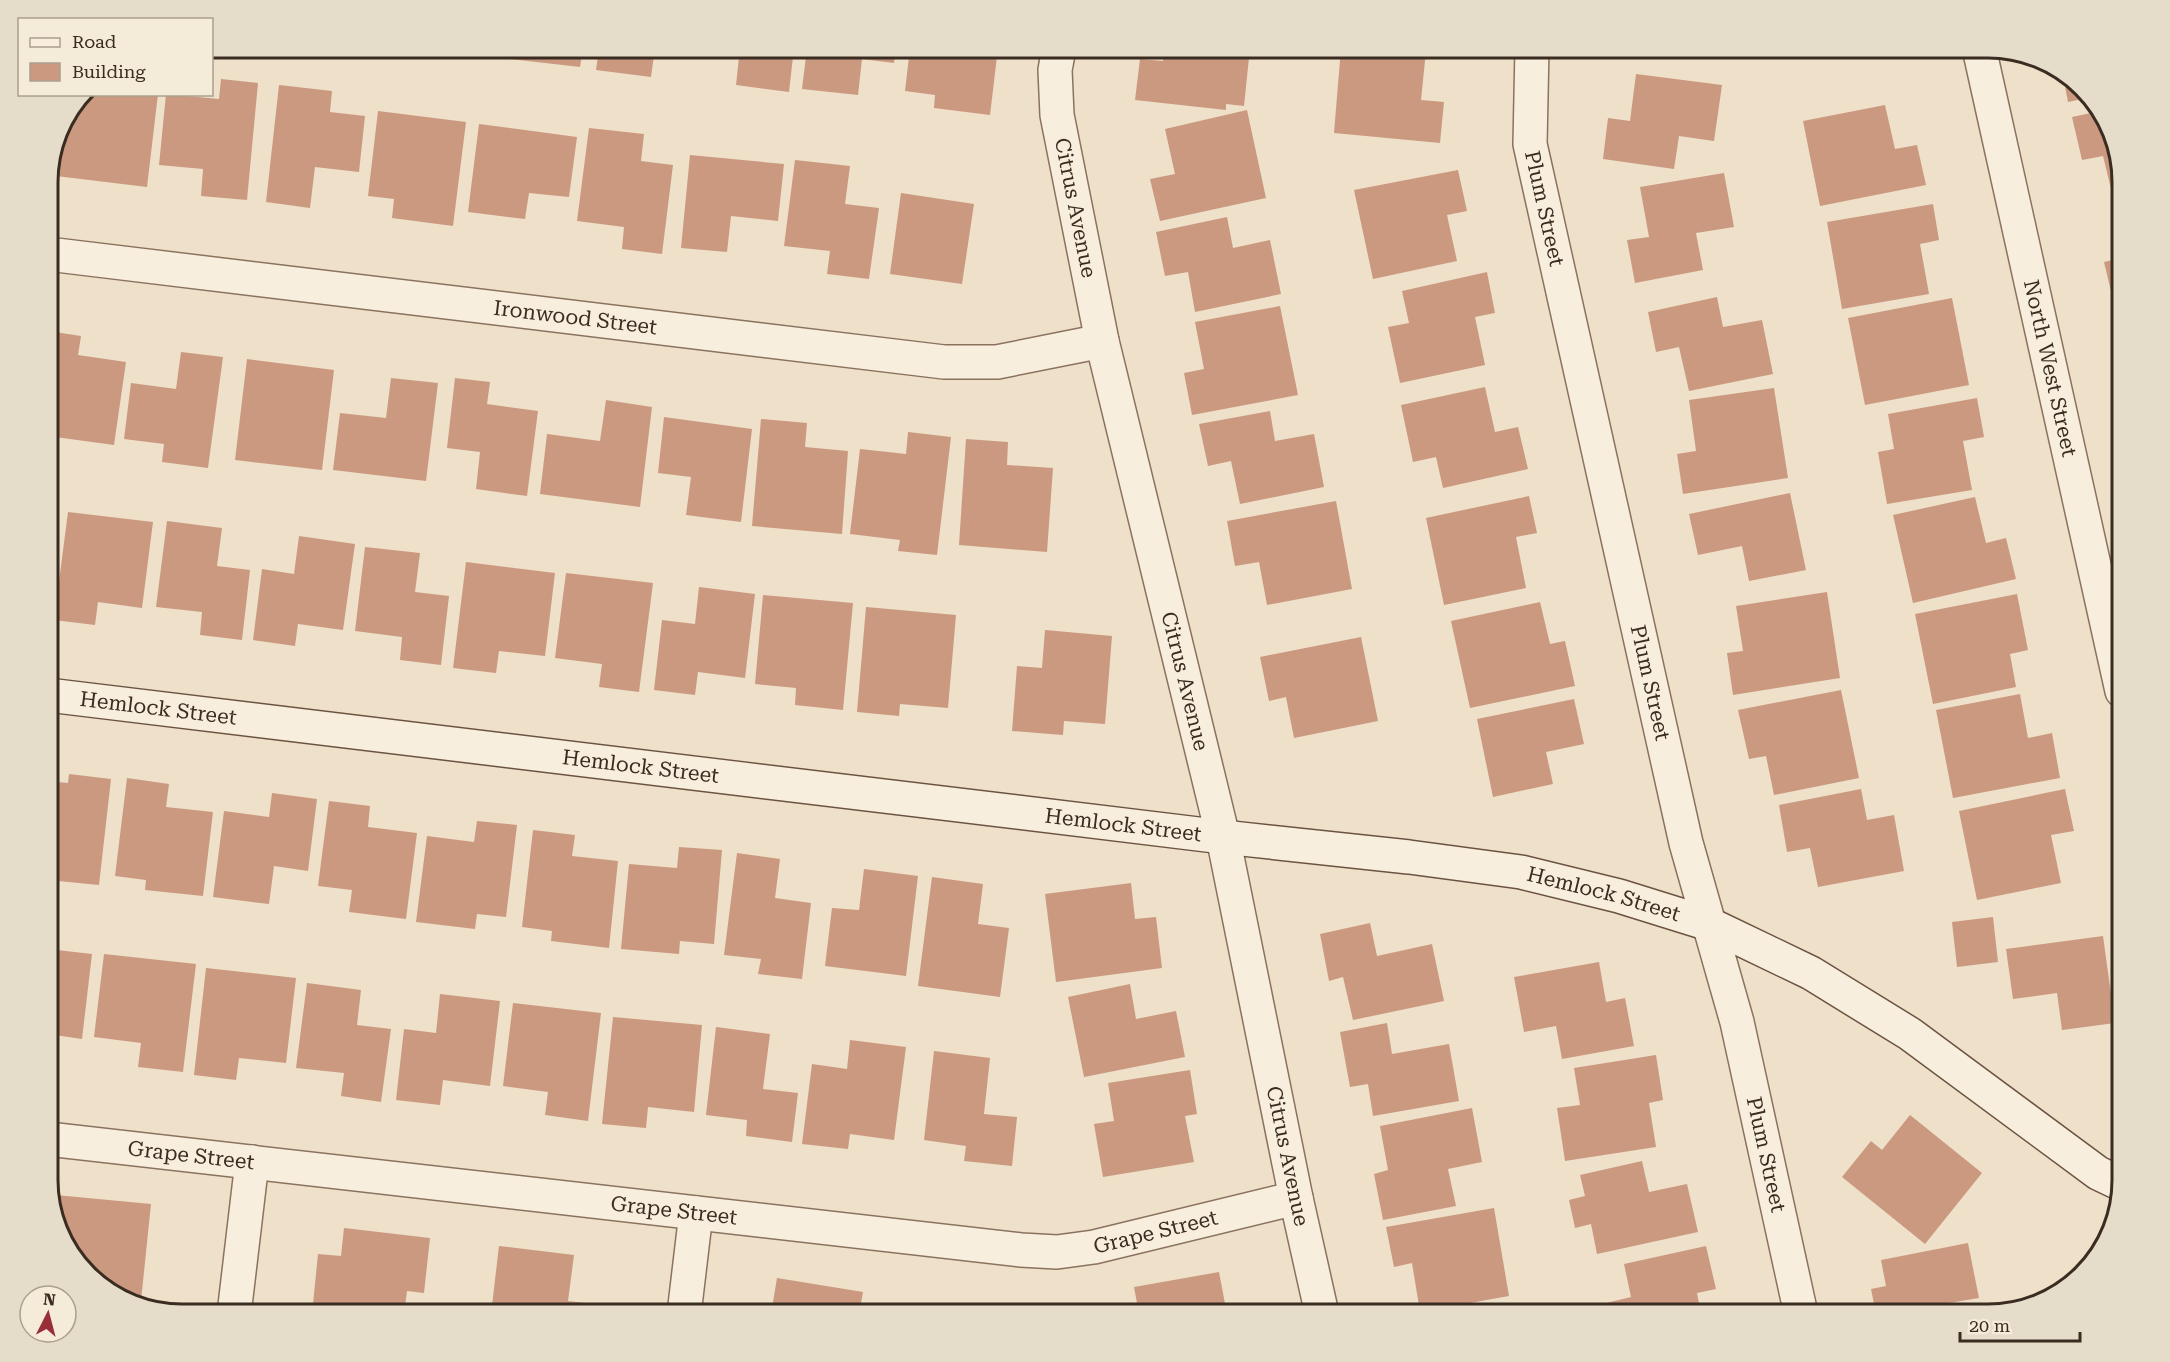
<svg xmlns="http://www.w3.org/2000/svg" width="2170" height="1362" font-family="'Roboto Serif',serif">
  <style>
    .building { fill: #cb9980 }
    .lines { fill: none; stroke-linecap: round; stroke-linejoin: round }
    .street-casing { stroke: #8a725e; stroke-width: 36 }
    .secondary-casing { stroke: #6c5341; stroke-width: 36 }
    .street { stroke: #f8eedd; stroke-width: 33 }
    .secondary { stroke: #f8eedd; stroke-width: 33 }
    .labels { text-anchor: middle; dominant-baseline: central; stroke-width: 6; stroke-linejoin: round; paint-order: stroke }
    .street-label { font-size: 21px; fill: #3b2c21; stroke: #f5ebd9 }
    .rim { fill: none; stroke: #3b2c21; stroke-width: 3 }
  </style>
  <rect width="100%" height="100%" fill="#eee0c9"/>
  <g class="building">
    <polygon points="493,48 583,48 580,67 492,57"/>
    <polygon points="599,48 655,48 651,77 596,70"/>
    <polygon points="740,48 794,48 789,92 736,85"/>
    <polygon points="807,48 896,48 894,63 862,59 858,95 802,89"/>
    <polygon points="910,48 998,48 990,115 934,108 935,95 905,91"/>
    <polygon points="1164,48 1250,48 1244,106 1226,104 1226,110 1135,100 1140,59 1163,61"/>
    <polygon points="1341,48 1394,48 1426,51 1421,100 1444,102 1440,143 1334,133"/>
    <polygon points="2062,71 2072,81 2087,98 2068,102"/>
    <polygon points="1636,74 1722,85 1714,141 1679,136 1674,169 1603,159 1608,118 1630,121"/>
    <polygon points="221,79 258,83 247,200 201,196 203,169 159,165 166,94 219,99"/>
    <polygon points="279,85 332,91 330,112 365,116 359,172 315,167 310,208 266,202"/>
    <polygon points="83,94 158,94 147,187 56,176 63,124"/>
    <polygon points="1885,105 1895,149 1917,145 1926,185 1820,206 1803,121"/>
    <polygon points="1247,110 1266,198 1160,221 1150,179 1175,174 1165,129"/>
    <polygon points="378,111 466,122 453,226 392,218 394,199 368,196"/>
    <polygon points="2100,111 2104,116 2122,183 2122,199 2114,201 2103,156 2082,160 2072,117"/>
    <polygon points="479,124 577,137 569,197 529,193 525,219 468,212"/>
    <polygon points="589,128 644,134 641,161 673,165 662,254 622,249 624,227 577,221"/>
    <polygon points="690,155 784,164 778,221 731,216 727,252 681,248"/>
    <polygon points="795,160 850,166 845,204 879,208 869,279 827,274 830,251 784,246"/>
    <polygon points="1458,170 1467,211 1447,215 1457,261 1373,279 1354,190"/>
    <polygon points="1724,173 1734,227 1696,233 1703,270 1635,283 1627,240 1649,237 1640,187"/>
    <polygon points="901,193 974,204 962,284 890,274"/>
    <polygon points="1933,204 1939,240 1920,244 1929,294 1842,309 1827,222"/>
    <polygon points="1227,217 1233,248 1270,240 1281,294 1195,312 1188,272 1165,276 1156,232"/>
    <polygon points="2122,258 2122,302 2114,304 2104,262"/>
    <polygon points="1487,272 1495,313 1475,317 1485,365 1400,383 1388,327 1409,323 1402,291"/>
    <polygon points="1717,297 1723,327 1762,320 1773,374 1689,391 1679,347 1656,352 1648,312"/>
    <polygon points="1952,298 1969,385 1865,405 1848,318"/>
    <polygon points="1280,306 1298,395 1192,415 1184,373 1204,369 1195,322"/>
    <polygon points="48,331 81,336 78,355 126,362 114,445 48,436"/>
    <polygon points="181,352 223,357 208,468 162,462 164,444 124,439 131,383 176,389"/>
    <polygon points="247,359 334,370 322,470 235,460"/>
    <polygon points="391,378 438,383 426,481 333,470 340,413 386,418"/>
    <polygon points="455,378 490,382 487,404 538,411 527,496 476,489 480,452 447,448"/>
    <polygon points="1485,387 1495,432 1518,427 1528,469 1443,488 1436,457 1413,462 1401,405"/>
    <polygon points="1774,388 1788,478 1683,494 1677,454 1696,451 1689,400"/>
    <polygon points="1977,398 1984,437 1963,441 1972,490 1887,504 1878,452 1894,449 1888,414"/>
    <polygon points="606,400 652,407 640,507 540,494 547,434 600,441"/>
    <polygon points="1270,411 1275,441 1314,434 1324,487 1240,504 1231,461 1208,466 1199,424"/>
    <polygon points="664,417 752,429 741,522 686,515 691,477 658,473"/>
    <polygon points="761,419 807,423 805,447 848,451 842,534 752,526"/>
    <polygon points="908,432 951,437 937,555 898,551 900,540 850,534 860,449 906,454"/>
    <polygon points="966,439 1008,442 1007,465 1053,468 1047,552 959,545"/>
    <polygon points="1790,493 1806,570 1749,581 1742,546 1698,555 1689,514"/>
    <polygon points="1529,496 1537,533 1516,537 1526,588 1444,605 1426,518"/>
    <polygon points="1975,497 1986,543 2006,538 2016,579 1913,603 1893,515"/>
    <polygon points="1336,501 1352,589 1267,605 1259,562 1235,566 1227,521"/>
    <polygon points="68,512 153,522 142,608 98,602 95,625 54,620"/>
    <polygon points="167,521 222,528 217,566 250,570 242,640 200,635 202,612 156,607"/>
    <polygon points="299,536 355,544 343,630 298,624 295,646 253,640 262,569 294,574"/>
    <polygon points="365,547 420,553 415,592 449,596 441,665 400,660 402,637 355,631"/>
    <polygon points="466,562 555,573 545,656 499,651 496,673 453,668"/>
    <polygon points="566,573 653,583 639,692 599,687 602,664 555,658"/>
    <polygon points="699,587 755,594 745,678 698,672 695,695 654,690 662,620 695,624"/>
    <polygon points="1827,592 1840,678 1733,695 1727,653 1743,651 1736,606"/>
    <polygon points="2017,594 2028,650 2010,654 2016,687 1933,704 1915,614"/>
    <polygon points="763,595 853,603 843,710 795,705 796,688 755,684"/>
    <polygon points="1540,602 1550,644 1565,641 1575,686 1470,708 1451,621"/>
    <polygon points="866,607 956,615 948,708 900,704 899,716 857,712"/>
    <polygon points="1045,630 1112,636 1105,724 1064,721 1063,735 1012,731 1017,666 1042,668"/>
    <polygon points="1361,637 1378,721 1294,738 1286,697 1269,701 1260,657"/>
    <polygon points="1841,690 1859,778 1774,795 1766,756 1749,759 1738,710"/>
    <polygon points="2020,694 2028,738 2052,733 2060,778 1953,798 1936,710"/>
    <polygon points="1574,699 1584,744 1546,752 1553,784 1493,797 1477,719"/>
    <polygon points="69,774 111,779 99,885 48,880 48,781 68,783"/>
    <polygon points="127,778 169,784 166,807 213,812 203,896 145,890 146,880 115,876"/>
    <polygon points="1861,789 1867,820 1894,815 1904,871 1818,887 1810,848 1787,852 1779,805"/>
    <polygon points="2065,789 2074,831 2051,835 2061,883 1977,900 1959,811"/>
    <polygon points="272,793 317,799 308,871 274,866 269,904 213,897 224,811 269,817"/>
    <polygon points="329,801 370,806 368,827 417,833 406,919 349,912 352,890 318,886"/>
    <polygon points="477,821 517,825 506,917 477,914 475,929 416,922 427,836 474,842"/>
    <polygon points="533,830 575,835 572,856 618,861 609,948 551,941 552,931 522,927"/>
    <polygon points="679,847 722,850 714,944 680,941 679,954 621,949 629,864 677,868"/>
    <polygon points="737,853 780,859 775,898 811,903 802,979 758,974 761,959 724,955"/>
    <polygon points="864,869 918,876 906,976 825,966 832,908 859,910"/>
    <polygon points="932,877 983,884 978,924 1009,928 1000,997 918,986"/>
    <polygon points="1131,883 1135,919 1156,917 1162,968 1056,982 1045,894"/>
    <polygon points="1993,917 1998,962 1957,967 1952,922"/>
    <polygon points="1370,923 1377,956 1432,944 1444,1001 1353,1020 1343,977 1329,981 1320,934"/>
    <polygon points="2103,936 2115,1023 2062,1030 2057,993 2013,999 2006,949"/>
    <polygon points="48,949 92,954 82,1039 48,1034"/>
    <polygon points="104,954 196,964 183,1072 138,1067 141,1043 94,1037"/>
    <polygon points="1599,962 1606,1002 1625,998 1634,1046 1562,1059 1556,1026 1524,1032 1514,977"/>
    <polygon points="206,968 296,978 286,1063 239,1058 236,1080 194,1075"/>
    <polygon points="307,983 361,990 357,1025 391,1029 381,1102 341,1096 344,1073 296,1068"/>
    <polygon points="1130,984 1136,1019 1176,1011 1185,1057 1084,1077 1068,997"/>
    <polygon points="440,994 500,1001 490,1086 443,1080 440,1105 396,1100 404,1029 436,1033"/>
    <polygon points="513,1003 601,1013 588,1121 545,1115 548,1092 503,1086"/>
    <polygon points="613,1017 702,1025 694,1112 648,1107 646,1128 602,1124"/>
    <polygon points="1387,1023 1392,1054 1449,1044 1459,1101 1373,1116 1368,1084 1350,1087 1340,1032"/>
    <polygon points="716,1027 770,1034 763,1089 798,1093 792,1142 746,1136 747,1120 706,1115"/>
    <polygon points="850,1040 906,1047 894,1140 850,1134 848,1149 802,1144 812,1064 847,1069"/>
    <polygon points="934,1051 990,1058 984,1114 1017,1117 1012,1166 964,1161 966,1146 924,1140"/>
    <polygon points="1656,1055 1663,1100 1649,1103 1656,1147 1565,1161 1557,1108 1580,1105 1574,1068"/>
    <polygon points="1190,1070 1197,1114 1185,1116 1194,1162 1103,1177 1094,1124 1114,1121 1108,1083"/>
    <polygon points="1472,1108 1482,1162 1448,1169 1456,1206 1383,1220 1374,1174 1388,1170 1380,1126"/>
    <polygon points="1910,1115 1982,1173 1925,1244 1842,1177 1871,1141 1882,1150"/>
    <polygon points="1642,1161 1649,1192 1687,1184 1698,1232 1597,1254 1591,1224 1575,1228 1569,1200 1585,1196 1580,1175"/>
    <polygon points="56,1195 151,1204 141,1301 108,1291 66,1247 55,1209"/>
    <polygon points="1494,1208 1509,1296 1420,1312 1412,1263 1394,1267 1386,1227"/>
    <polygon points="344,1228 430,1238 424,1293 407,1291 404,1314 312,1314 318,1254 341,1256"/>
    <polygon points="1968,1243 1979,1298 1925,1307 1927,1314 1876,1314 1871,1289 1886,1286 1881,1260"/>
    <polygon points="499,1246 574,1255 568,1301 594,1304 593,1314 491,1314"/>
    <polygon points="1706,1246 1716,1289 1697,1293 1701,1314 1609,1314 1606,1303 1631,1297 1624,1264"/>
    <polygon points="1219,1272 1227,1314 1139,1314 1134,1287"/>
    <polygon points="777,1278 863,1292 859,1314 771,1314"/>
    <polygon points="1512,1305 1514,1314 1478,1314 1478,1313"/>
  </g>
  <g class="lines">
    <g class="street-casing">
      <g id="street">
        <path id="s1" d="M1059,48L1055,70L1057,115L1102,341L1223,837L1296,1198L1322,1314"/>
        <path id="s2" d="M1532,48L1530,144L1686,843L1737,1022L1801,1314"/>
        <path id="s3" d="M1979,48L2122,691"/>
        <path id="s4" d="M48,254L944,362H997L1102,341"/>
        <path id="s5" d="M48,1139L1021,1250L1057,1252L1094,1247L1296,1198"/>
        <polyline points="234,1314 252,1162"/>
        <polyline points="684,1314 696,1213"/>
      </g>
    </g>
    <g class="secondary-casing">
      <g id="secondary">
        <path id="s6" d="M48,695L1223,837L1409,857L1521,872L1619,896L1709,924L1811,973L1910,1034L2098,1173L2121,1184"/>
      </g>
    </g>
    <use href="#street" class="street"/>
    <use href="#secondary" class="secondary"/>
  </g>
  <g class="labels">
    <g class="street-label">
      <text stroke="none"><textPath href="#s1" startOffset="162">Citrus Avenue</textPath></text>
      <text stroke="none"><textPath href="#s2" startOffset="162">Plum Street</textPath></text>
      <text stroke="none"><textPath href="#s4" startOffset="531">Ironwood Street</textPath></text>
      <text stroke="none"><textPath href="#s3" startOffset="328">North West Street</textPath></text>
      <text stroke="none"><textPath href="#s1" startOffset="648">Citrus Avenue</textPath></text>
      <text stroke="none"><textPath href="#s2" startOffset="648">Plum Street</textPath></text>
      <text stroke="none"><textPath href="#s6" startOffset="111">Hemlock Street</textPath></text>
      <text stroke="none"><textPath href="#s6" startOffset="597">Hemlock Street</textPath></text>
      <text stroke="none"><textPath href="#s6" startOffset="1083">Hemlock Street</textPath></text>
      <text stroke="none"><textPath href="#s6" startOffset="1569">Hemlock Street</textPath></text>
      <text stroke="none"><textPath href="#s5" startOffset="144">Grape Street</textPath></text>
      <text stroke="none"><textPath href="#s2" startOffset="1134">Plum Street</textPath></text>
      <text stroke="none"><textPath href="#s1" startOffset="1134">Citrus Avenue</textPath></text>
      <text stroke="none"><textPath href="#s5" startOffset="630">Grape Street</textPath></text>
      <text stroke="none"><textPath href="#s5" startOffset="1116">Grape Street</textPath></text>
    </g>
  </g>
  <path d="M0 0H2170V1362H0ZM182 58H1988A124 124 0 0 1 2112 182V1180A124 124 0 0 1 1988 1304H182A124 124 0 0 1 58 1180V182A124 124 0 0 1 182 58Z" fill="#e6dcca" fill-rule="evenodd"/>
  <path class="rim" d="M182 58H1988A124 124 0 0 1 2112 182V1180A124 124 0 0 1 1988 1304H182A124 124 0 0 1 58 1180V182A124 124 0 0 1 182 58Z"/>
  <rect x="18" y="18" width="195" height="78" fill="#f5ebd9" stroke="#ab9f8f" stroke-width="1.5"/>
  <rect x="30" y="38" width="30" height="9" fill="#f8eedd" stroke="#ab9f8f" stroke-width="1.5"/>
  <text x="72" y="48" font-size="18" fill="#3b2c21">Road</text>
  <rect x="30" y="63" width="30" height="18" fill="#cb9980" stroke="#ab9f8f" stroke-width="1.5"/>
  <text x="72" y="78" font-size="18" fill="#3b2c21">Building</text>
  <g transform="translate(48 1314) rotate(6)"><circle r="28" fill="#f5ebd9" stroke="#ab9f8f" stroke-width="1.5"/>
  <path d="M0-4.5L10 22L0 15L-10 22Z" fill="#982f38"/>
  <text y="-9" font-size="16" font-weight="bold" text-anchor="middle" fill="#3b2c21">N</text>
  </g>
  <path d="M1960 1332v9h120v-9" fill="none" stroke="#3b2c21" stroke-width="3"/>
  <text x="1969" y="1332" font-size="18" fill="#3b2c21" stroke="#f5ebd9" stroke-width="4.5" paint-order="stroke">20 m</text>
</svg>
